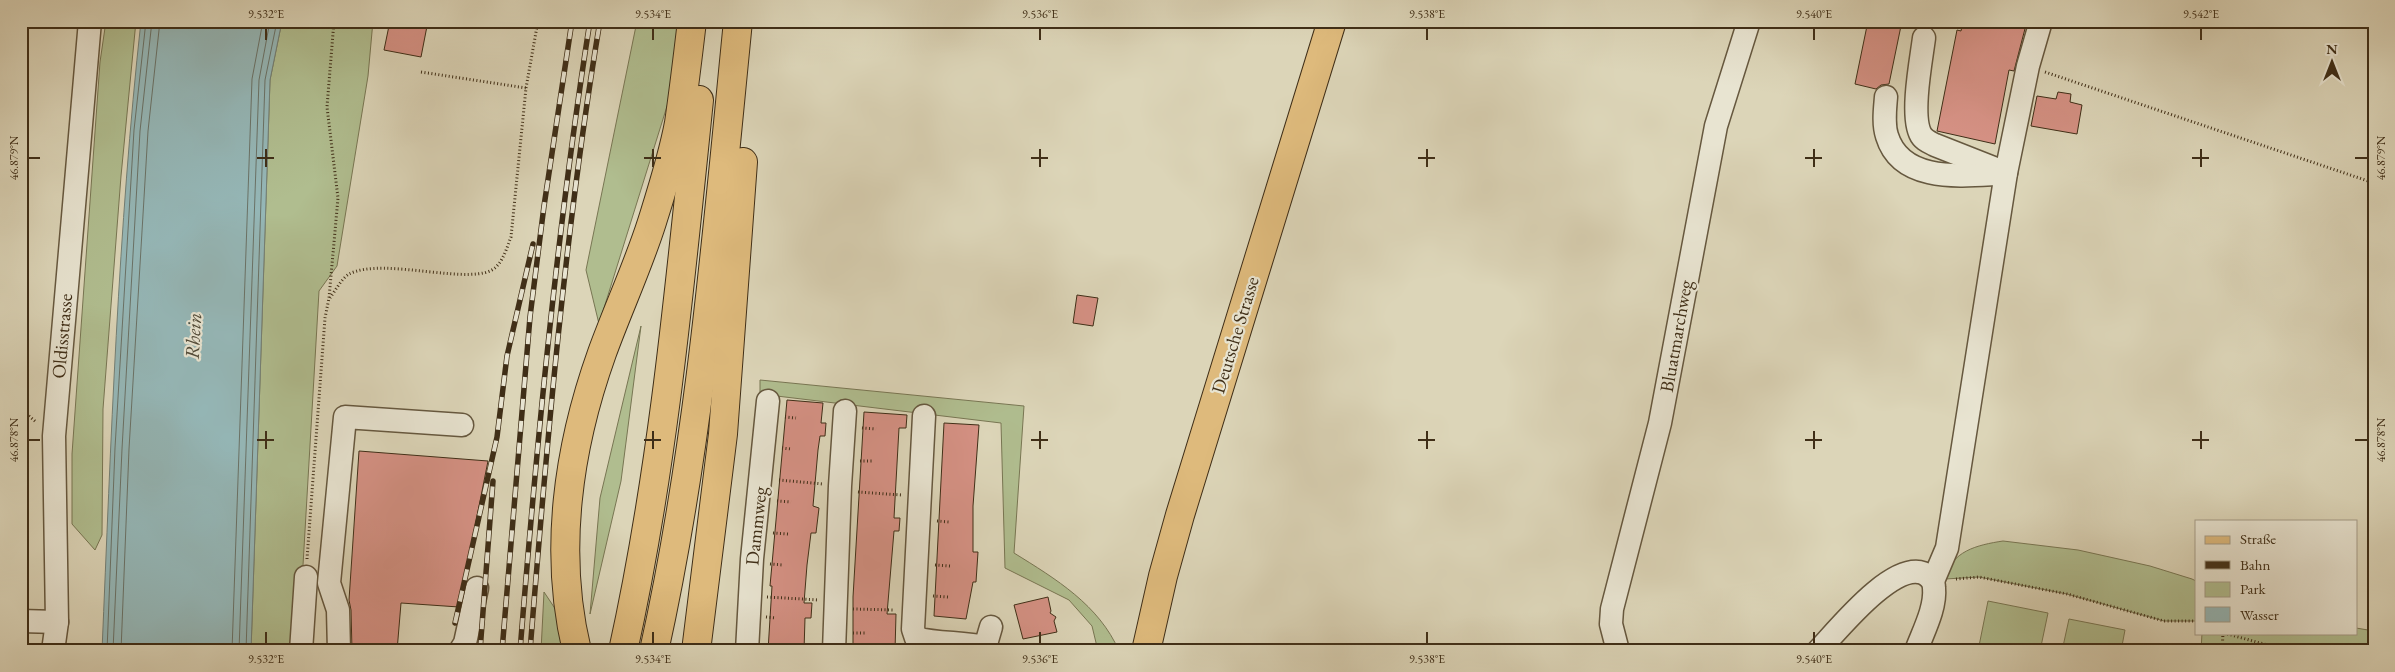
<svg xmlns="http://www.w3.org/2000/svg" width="2395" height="672" font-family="'EB Garamond',serif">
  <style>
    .green { fill: #b0bd8f; stroke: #787653 }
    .water { fill: #95b7b7; stroke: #738077 }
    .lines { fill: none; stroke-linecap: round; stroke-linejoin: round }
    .shore { stroke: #6a7267; stroke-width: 1 }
    .building { fill: #d59184; stroke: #3f2e17 }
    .minor-casing { stroke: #66583f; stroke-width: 25 }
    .major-casing { stroke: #3f2e17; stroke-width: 30 }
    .highway-casing { stroke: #3f2e17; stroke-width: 30 }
    .path { stroke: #3f2e17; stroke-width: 3; stroke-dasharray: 1 2.5; stroke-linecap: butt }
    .minor { stroke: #e8e4d1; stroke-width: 22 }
    .major { stroke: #deba7c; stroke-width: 28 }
    .highway { stroke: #deba7c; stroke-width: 28 }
    .rail-casing { stroke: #3f2e17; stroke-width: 5.5 }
    .rail { stroke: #e8e4d1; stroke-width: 4; stroke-dasharray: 11; stroke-linecap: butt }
    .ticks { fill: none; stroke: #3f2e17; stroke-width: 2 }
    .labels { text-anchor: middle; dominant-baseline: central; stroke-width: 4.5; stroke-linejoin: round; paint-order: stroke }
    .street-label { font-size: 19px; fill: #3f2e17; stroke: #e8e4d1 }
    .water-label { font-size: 20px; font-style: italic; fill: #504937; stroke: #e8e4d1 }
    .neatline { fill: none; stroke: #3f2e17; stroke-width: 2 }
    .ticks-label { font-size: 12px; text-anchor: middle; fill: #3f2e17 }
  </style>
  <rect width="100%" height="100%" fill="#dcd5b8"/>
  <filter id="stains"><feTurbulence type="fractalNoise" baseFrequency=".004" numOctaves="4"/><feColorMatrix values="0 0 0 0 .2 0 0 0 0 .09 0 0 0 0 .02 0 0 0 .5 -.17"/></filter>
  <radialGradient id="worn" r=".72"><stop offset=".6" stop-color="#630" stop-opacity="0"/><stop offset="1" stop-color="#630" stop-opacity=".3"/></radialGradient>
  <g class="green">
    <polygon points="106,21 136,21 121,176 103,409 102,535 95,550 72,524 72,454 100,62"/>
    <polygon points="282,21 373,21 368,76 337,266 319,291 298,651 251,651 270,80"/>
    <polygon points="637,21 686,21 678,71 599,324 586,270"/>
    <polygon points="641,326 621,481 590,614 600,498"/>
    <path d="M760,380L1024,406L1014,553C1056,579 1099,605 1119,651H1098L1092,626L1069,600L1005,568L1001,423L760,394Z"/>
    <path d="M2003,541L2078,550L2150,566L2192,579L2196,581V621H2164L2067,594L1979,577L1945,579C1951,551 1977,545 2003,541Z"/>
    <polygon points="544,592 558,613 566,651 541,651"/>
    <polygon points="1988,601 2048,613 2040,651 1978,651"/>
    <polygon points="2069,619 2125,630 2121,651 2062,651"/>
    <polygon points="2356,628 2374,631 2374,651 2201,651 2202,633 2356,633"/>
  </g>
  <path class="water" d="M141,21H282L270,80L251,651H102C111,441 118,230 141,21Z"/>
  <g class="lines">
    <g class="shore">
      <polyline points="107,651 115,448 134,130 146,21"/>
      <polyline points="113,651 122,449 140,131 152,21"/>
      <polyline points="121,651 129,449 148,131 160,21"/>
      <polyline points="232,651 252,79 263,21"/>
      <polyline points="239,651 259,80 270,21"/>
      <polyline points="246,651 265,80 277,21"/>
    </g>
  </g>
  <g class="building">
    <polygon points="390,21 428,21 421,57 384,50"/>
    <polygon points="1868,21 1902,21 1889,84 1881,85 1876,89 1855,84"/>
    <polygon points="1963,21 2027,21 2014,71 2009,70 1995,144 1937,131 1957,30 1961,31"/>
    <polygon points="2058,92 2071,94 2070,102 2082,105 2077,134 2031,126 2037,96 2056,99"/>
    <polygon points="1077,295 1098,298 1093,326 1073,323"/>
    <polygon points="787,400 823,403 821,423 826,423 825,436 820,436 818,450 813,506 819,508 816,533 811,533 807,565 804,603 812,603 811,618 805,618 804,651 768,651 772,586 770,586"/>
    <polygon points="864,412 907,415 906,428 899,428 894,518 900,518 899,531 894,531 887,614 896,614 895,651 853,651 853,597"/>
    <polygon points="944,423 979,425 973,506 973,552 978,552 976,582 973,582 966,619 934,616"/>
    <polygon points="359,451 488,461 459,607 401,603 397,651 352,651 351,610 349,600"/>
    <polygon points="1048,597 1051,611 1050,613 1056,617 1054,621 1057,632 1023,639 1014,605"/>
  </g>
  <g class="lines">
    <g class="minor-casing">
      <g id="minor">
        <path d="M1924,38C1921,61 1911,113 1920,133C1923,140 1929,142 1935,145L2006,173"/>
        <path d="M1886,97C1885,109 1883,124 1887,136C1901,182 1959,176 1998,174"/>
        <path d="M924,416L913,629L916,638C938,644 962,642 985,647"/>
        <polyline points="1933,581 1947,548 2006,173 2028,66 2041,21"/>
        <polyline points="21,621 57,622"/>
        <polyline points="53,651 57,622 54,436 90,21"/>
        <polyline points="301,651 306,577"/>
        <polyline points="339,651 338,610 329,583 345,417 462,425"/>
        <polyline points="460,651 465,643 477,588"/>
        <polyline points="747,651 752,559 768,401"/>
        <polyline points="834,651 840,486 845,411"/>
        <polyline points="984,651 991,627"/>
        <polyline points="1618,651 1611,624 1612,609 1660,423 1716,126 1749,21"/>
        <path d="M1818,651C1838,630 1892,562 1923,573C1929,576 1934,581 1934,588C1936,608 1923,632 1916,651"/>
      </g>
    </g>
    <g class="major-casing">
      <polyline id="major" points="1146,651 1163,576 1180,515 1332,21"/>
    </g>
    <g class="highway-casing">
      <g id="highway">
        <path d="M577,651C553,552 568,448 602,353C618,309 638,266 652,222C662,190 673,156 679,123C684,89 688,55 692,21"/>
        <path d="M623,651C663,470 680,284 699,100"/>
        <path d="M654,651C700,444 717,232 738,21"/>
        <polyline points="696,651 723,434 743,162"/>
      </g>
    </g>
    <g class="path">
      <polyline points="421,72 526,88"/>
      <polyline points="2045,72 2374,183"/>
      <path d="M330,298C335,291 342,278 349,274C384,256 475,288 496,267C504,259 507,247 511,237L526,88L538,21"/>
      <polyline points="21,409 36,422"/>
      <polyline points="785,417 796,418"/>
      <polyline points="862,428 876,429"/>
      <polyline points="782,448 791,449"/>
      <polyline points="860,461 872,461"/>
      <polyline points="779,480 823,484"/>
      <polyline points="858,492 902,495"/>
      <polyline points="777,501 791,502"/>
      <polyline points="937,521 949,522"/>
      <polyline points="773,533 788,534"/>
      <polyline points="307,559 325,318 329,298 338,198 327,107 334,21"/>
      <polyline points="770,564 783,565"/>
      <polyline points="935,565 950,566"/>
      <polyline points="1956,579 1979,577 2067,594 2164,621 2196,621"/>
      <polyline points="933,596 948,597"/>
      <polyline points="767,597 819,600"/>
      <polyline points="853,609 894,610"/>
      <polyline points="766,617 776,618"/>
      <polyline points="853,633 865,633"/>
      <polyline points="2224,633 2289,651"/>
      <polyline points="765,648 777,649"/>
      <polyline points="2222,651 2223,633"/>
    </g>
    <use href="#minor" class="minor"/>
    <use href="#major" class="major"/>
    <use href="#highway" class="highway"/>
    <g class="rail-casing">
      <g id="rail">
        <polyline points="455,623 497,437 507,356 533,244"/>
        <polyline points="480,651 493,481"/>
        <polyline points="502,651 530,317 544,206 572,21"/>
        <path d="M520,651C537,440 557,230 590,21"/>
        <path d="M530,651C547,440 565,230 600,21"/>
      </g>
    </g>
    <use href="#rail" class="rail"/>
  </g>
  <path class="ticks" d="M266,28V40M653,28V40M1040,28V40M1427,28V40M1814,28V40M2201,28V40M266,149V167M653,149V167M1040,149V167M1427,149V167M1814,149V167M2201,149V167M28,158H40M257,158H274M644,158H661M1031,158H1048M1418,158H1435M1805,158H1822M2192,158H2209M2355,158H2368M266,431V449M653,431V449M1040,431V449M1427,431V449M1814,431V449M2201,431V449M28,440H40M257,440H274M644,440H661M1031,440H1048M1418,440H1435M1805,440H1822M2192,440H2209M2355,440H2368M266,632V644M653,632V644M1040,632V644M1427,632V644M1814,632V644"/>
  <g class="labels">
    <g class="street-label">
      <text transform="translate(1235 335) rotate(-73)">Deutsche Strasse</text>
      <text transform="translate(62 336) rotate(-85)">Oldisstrasse</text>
      <text transform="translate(1676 336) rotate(-80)">Bluatmarchweg</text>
      <text transform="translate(756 526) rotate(-84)">Dammweg</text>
    </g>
    <g class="water-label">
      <text transform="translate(193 336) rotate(-87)">Rhein</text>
    </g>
  </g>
  <rect width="2395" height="672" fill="none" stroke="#dcd5b8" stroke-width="55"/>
  <rect x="2195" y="520" width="162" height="115" fill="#e8e4d1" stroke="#a49b87"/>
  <rect x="2205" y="536" width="25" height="8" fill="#deba7c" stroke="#a49b87"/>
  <text x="2240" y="544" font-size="15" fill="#3f2e17">Straße</text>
  <rect x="2205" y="561" width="25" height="8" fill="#3f2e17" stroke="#a49b87"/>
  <text x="2240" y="570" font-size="15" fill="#3f2e17">Bahn</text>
  <rect x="2205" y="582" width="25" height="15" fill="#b0bd8f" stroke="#a49b87"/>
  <text x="2240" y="594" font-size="15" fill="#3f2e17">Park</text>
  <rect x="2205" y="607" width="25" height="15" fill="#95b7b7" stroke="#a49b87"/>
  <text x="2240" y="620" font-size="15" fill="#3f2e17">Wasser</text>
  <g transform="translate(2332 62)" stroke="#e8e4d1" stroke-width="4" paint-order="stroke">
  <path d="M0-4L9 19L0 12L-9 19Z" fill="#3f2e17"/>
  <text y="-8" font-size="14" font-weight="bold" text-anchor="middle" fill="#3f2e17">N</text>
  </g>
  <rect x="28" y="28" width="2340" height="616" class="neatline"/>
  <g class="ticks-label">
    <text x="266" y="18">9.532°E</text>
    <text x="653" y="18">9.534°E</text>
    <text x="1040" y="18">9.536°E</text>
    <text x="1427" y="18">9.538°E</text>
    <text x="1814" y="18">9.540°E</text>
    <text x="2201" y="18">9.542°E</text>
    <text transform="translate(14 158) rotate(-90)" y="4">46.879°N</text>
    <text transform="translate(2381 158) rotate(-90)" y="4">46.879°N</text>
    <text transform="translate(14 440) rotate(-90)" y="4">46.878°N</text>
    <text transform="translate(2381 440) rotate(-90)" y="4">46.878°N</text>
    <text x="266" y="663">9.532°E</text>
    <text x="653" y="663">9.534°E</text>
    <text x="1040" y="663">9.536°E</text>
    <text x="1427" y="663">9.538°E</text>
    <text x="1814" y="663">9.540°E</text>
  </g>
  <rect width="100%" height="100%" filter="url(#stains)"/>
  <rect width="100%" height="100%" fill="url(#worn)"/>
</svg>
